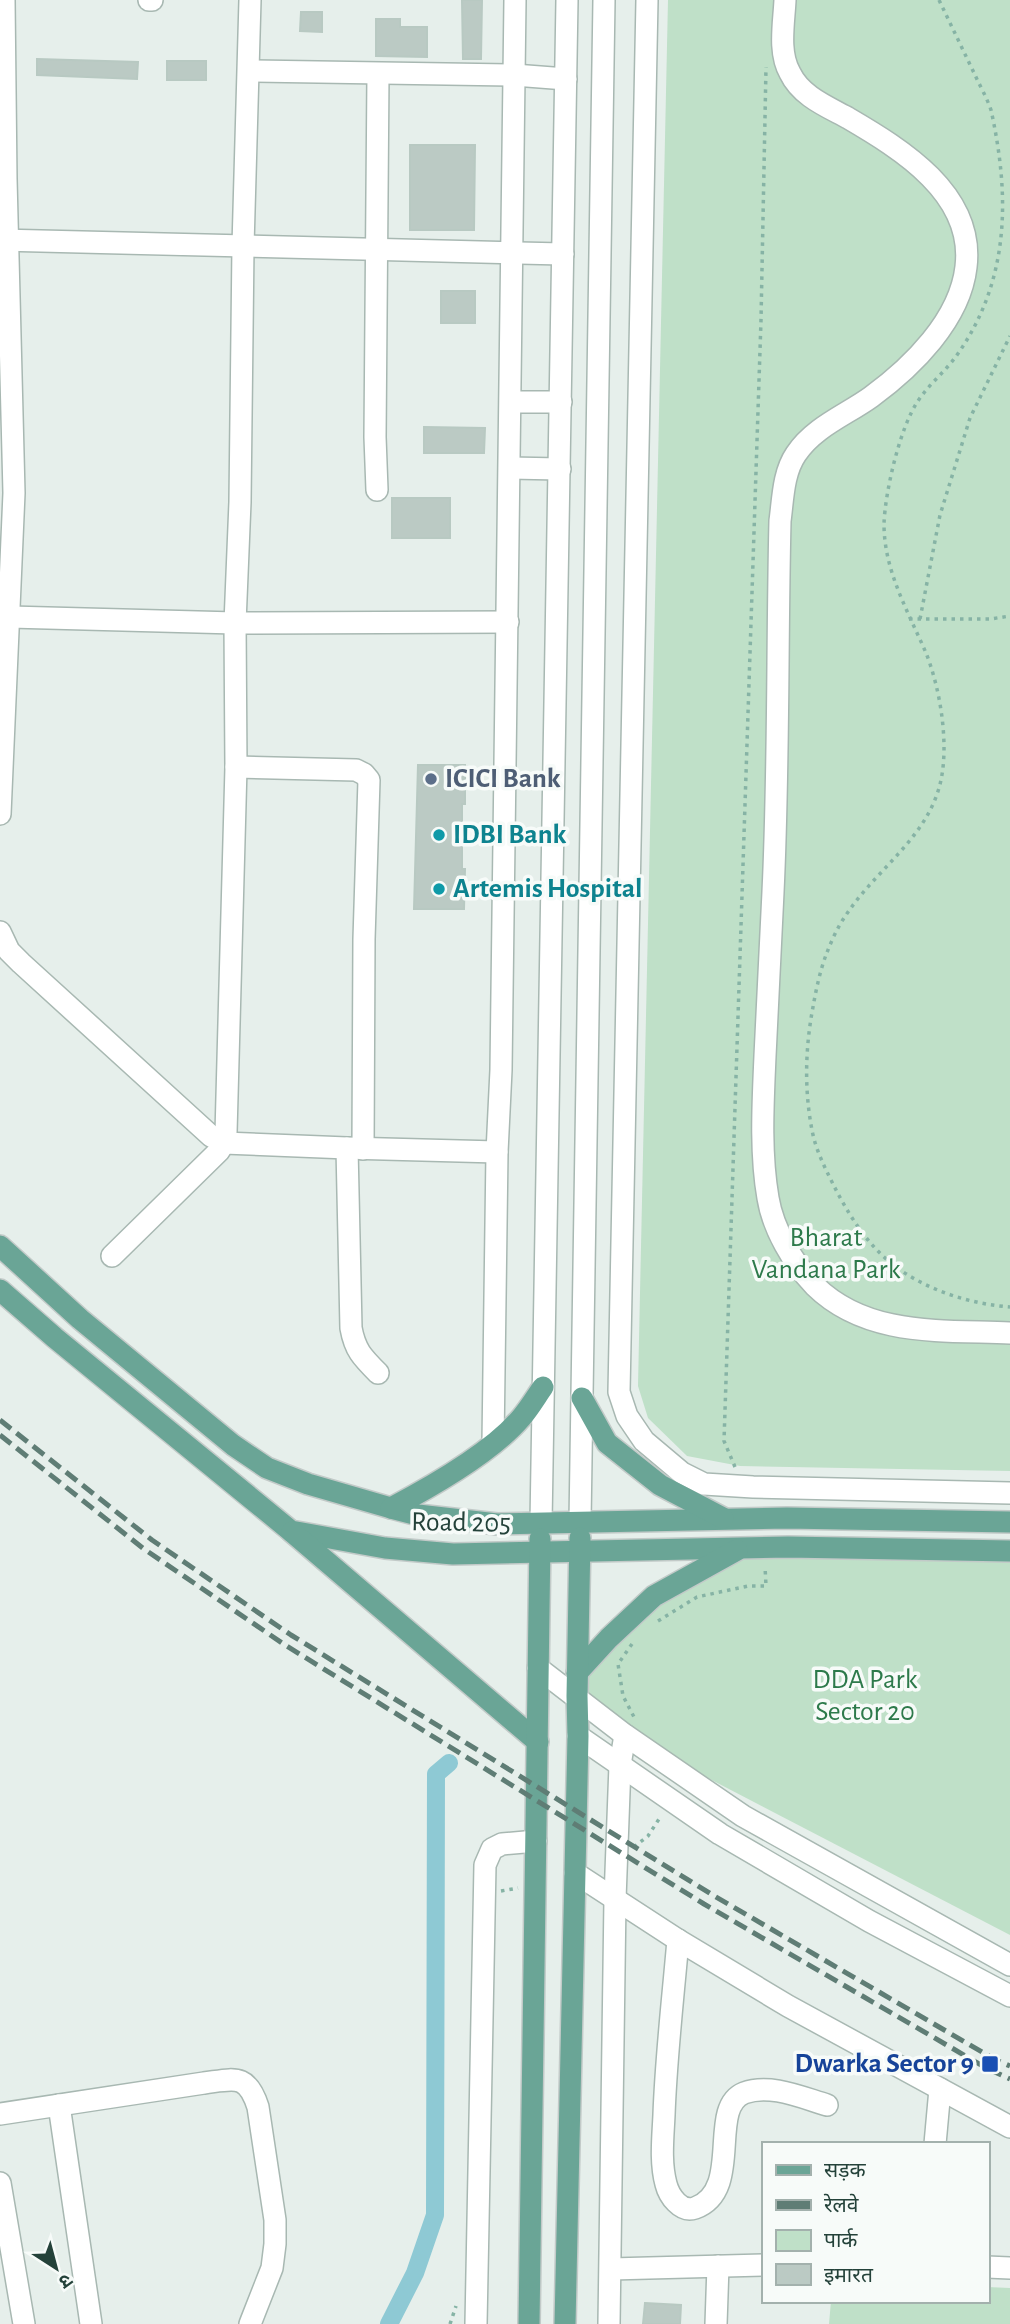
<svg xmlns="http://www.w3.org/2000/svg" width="1010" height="2324" font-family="'Alegreya Sans','Noto Sans Devanagari',sans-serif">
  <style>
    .green { fill: #bfe0c8 }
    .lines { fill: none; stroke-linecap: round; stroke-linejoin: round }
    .canal { stroke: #8ec9d4; stroke-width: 18 }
    .building { fill: #bbcac4; stroke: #b8c9c2; stroke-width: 2 }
    .minor-casing { stroke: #a8b8b2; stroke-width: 24 }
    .major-casing { stroke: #c2cac8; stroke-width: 24 }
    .path { stroke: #86b3a5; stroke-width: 3.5; stroke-dasharray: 3.5 5; stroke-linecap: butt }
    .minor { stroke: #fff; stroke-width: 21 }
    .major { stroke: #6aa596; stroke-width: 21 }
    .rail { stroke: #5f7d75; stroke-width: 5; stroke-dasharray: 14 7; stroke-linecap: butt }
    .service-dot { fill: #5c6f8a; stroke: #f7fbf9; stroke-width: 2.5 }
    .culture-dot { fill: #0f9aa8; stroke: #f7fbf9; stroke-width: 2.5 }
    .transit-dot { fill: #1a4fb4; stroke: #f7fbf9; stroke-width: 2.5 }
    .labels { text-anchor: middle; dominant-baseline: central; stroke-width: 7; stroke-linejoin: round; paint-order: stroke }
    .service-label { font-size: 28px; font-weight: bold; fill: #4e5e75; stroke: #f7fbf9; text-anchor: start }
    .culture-label { font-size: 28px; font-weight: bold; fill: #0d838f; stroke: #f7fbf9; text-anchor: start }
    .park-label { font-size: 28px; fill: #2d7a4b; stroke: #f7fbf9 }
    .street-label { font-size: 28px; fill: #24423a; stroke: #f7fbf9 }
    .transit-label { font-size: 28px; font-weight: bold; fill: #164399; stroke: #f7fbf9; text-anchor: end }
  </style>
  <rect width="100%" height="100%" fill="#e6efeb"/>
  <g class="green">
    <polygon points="668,0 1010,0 1010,1471 740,1466 687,1456 648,1418 638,1386"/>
    <polygon points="742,1547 1010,1557 1010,1935 625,1735 577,1696 609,1638"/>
    <polygon points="987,2287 1010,2288 1010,2324 829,2324 831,2301 987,2301"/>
  </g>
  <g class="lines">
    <polyline class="canal" points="389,2324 415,2273 435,2215 436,1774 449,1763"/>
  </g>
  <g class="building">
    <polygon points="462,0 482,0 481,59 463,59"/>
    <polygon points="301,12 322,12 322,32 300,31"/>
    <polygon points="376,19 400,19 400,27 427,27 427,57 376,56"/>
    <polygon points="37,59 138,62 137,79 37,75"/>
    <rect x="167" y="61" width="39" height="19"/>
    <polygon points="410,145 475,145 474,230 410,230"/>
    <rect x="441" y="291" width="34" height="32"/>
    <polygon points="424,427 485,428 484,453 424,453"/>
    <rect x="392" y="498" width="58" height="40"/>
    <polygon points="418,765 465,765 465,804 462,804 462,869 465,869 464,909 414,909"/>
    <polygon points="645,2303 681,2305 680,2324 643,2324"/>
  </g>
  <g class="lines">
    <g class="minor-casing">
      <g id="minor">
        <polyline points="149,0 152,0"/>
        <polyline points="647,0 619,1392 627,1416 644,1441 682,1473 704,1484 753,1487 1010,1493"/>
        <path d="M785,0C784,23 778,52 790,73C801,96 826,106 848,118C901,149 975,194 966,267C960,320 912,367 871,397C846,415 814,427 796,454C783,473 783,499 780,521C777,644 779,768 773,892C770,946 768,1001 765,1056C763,1103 760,1152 768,1198C773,1229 793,1263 815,1286C867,1337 942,1330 1010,1333"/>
        <polyline points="249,71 514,75 566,79"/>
        <polyline points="0,240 563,254"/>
        <polyline points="511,402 561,402"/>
        <polyline points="510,468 560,469"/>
        <polyline points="377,490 375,437 378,74"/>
        <polyline points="10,617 235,623 508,622"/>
        <polyline points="236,767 356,770 364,774 369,780 364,939 363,1149"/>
        <polyline points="0,814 14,493 6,179 4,0"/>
        <polyline points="0,932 9,951 21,963 211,1136 224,1143 347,1148 497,1152"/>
        <path d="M347,1148L351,1328C355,1350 362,1357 378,1373"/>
        <polyline points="112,1256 219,1151 224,1143 226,1133 236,767 235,623 240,502 243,246 250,0"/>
        <polyline points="493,1443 497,1152 501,1070 515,0"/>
        <polyline points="580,1522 604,0"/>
        <polyline points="541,1523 567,0"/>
        <polyline points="538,1668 625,1735 743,1816 1010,1965"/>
        <polyline points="578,1736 720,1834 869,1921 1010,1996"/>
        <polyline points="575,1873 678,1940 788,2006 1010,2127"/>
        <path d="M678,1940C673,1998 666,2057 664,2115C663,2137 660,2162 666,2184C669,2196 681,2213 695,2208C744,2190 707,2108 744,2093C770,2083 803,2098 827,2105"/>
        <polyline points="59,2105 91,2324"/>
        <path d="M0,2114L204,2083C235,2079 247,2073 258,2107L275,2220V2244L272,2268L250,2324"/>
        <polyline points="935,2144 940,2089"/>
        <polyline points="0,2183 24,2324"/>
        <polyline points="987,2267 1010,2268"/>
        <polyline points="611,2269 763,2265"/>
        <polyline points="476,2324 485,1865 492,1849 502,1844 536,1841"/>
        <polyline points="609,2324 615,1899 620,1765 625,1735"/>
        <polyline points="716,2324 718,2266"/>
      </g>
    </g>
    <g class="major-casing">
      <g id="major">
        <polyline points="0,1246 80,1319 233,1445 267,1468 308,1484 391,1508 418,1515 497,1524 787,1518 1010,1522"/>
        <polyline points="0,1290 54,1337 291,1531 385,1548 453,1554 788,1547 1010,1551"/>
        <polyline points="582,1398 607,1443 660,1485 723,1518"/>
        <path d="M391,1508C431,1487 491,1453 521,1418C529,1409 536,1397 543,1387"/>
        <polyline points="292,1532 538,1742"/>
        <polyline points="577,1673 609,1638 654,1596 737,1550"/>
        <polyline points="529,2324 540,1539"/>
        <polyline points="565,2324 578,1736 577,1696 580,1538"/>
      </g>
    </g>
    <g class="path">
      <path d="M939,0C951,25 963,50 975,75C980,86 987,98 991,110C1010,196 1010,280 957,355C946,371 929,384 918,401C900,427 885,492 884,524C884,571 908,611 926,653C940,688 949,742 941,780C929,837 877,868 846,915C838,926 831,942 826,955C820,971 816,990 813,1007C805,1049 804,1093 813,1135C817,1152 825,1168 833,1184C847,1212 866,1243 891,1263C923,1289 969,1304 1010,1307"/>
      <polyline points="909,619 990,619 1010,616"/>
      <polyline points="920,619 940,515 970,418 1010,336"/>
      <polyline points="735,1467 724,1441 761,320 766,67"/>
      <polyline points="658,1621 697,1597 748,1586 766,1586 765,1566"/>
      <polyline points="632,1644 618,1664 623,1696 634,1717"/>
      <polyline points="634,1847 648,1836 661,1816"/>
      <polyline points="501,1891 518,1888"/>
      <polyline points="450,2324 456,2306"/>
    </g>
    <use href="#minor" class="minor"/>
    <use href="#major" class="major"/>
    <g class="rail">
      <polyline points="0,1420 152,1540 291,1635 711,1894 994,2059 1010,2066"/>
      <polyline points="0,1435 144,1549 285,1645 704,1904 988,2069 1010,2079"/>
    </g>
  </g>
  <circle class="service-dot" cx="431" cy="779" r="7"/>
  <g class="culture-dot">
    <circle cx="439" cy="835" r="7"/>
    <circle cx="439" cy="889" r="7"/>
  </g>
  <rect class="transit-dot" x="981" y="2055" width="18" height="18" rx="3.5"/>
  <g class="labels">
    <g class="service-label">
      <text x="445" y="779">ICICI Bank</text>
    </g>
    <g class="culture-label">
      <text x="453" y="835">IDBI Bank</text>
      <text x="453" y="889">Artemis Hospital</text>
    </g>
    <g class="park-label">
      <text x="826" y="1238">Bharat<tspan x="826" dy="32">Vandana Park</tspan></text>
      <text x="865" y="1680">DDA Park<tspan x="865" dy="32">Sector 20</tspan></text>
    </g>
    <g class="street-label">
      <text transform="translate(461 1523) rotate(1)">Road 205</text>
    </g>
    <g class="transit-label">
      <text x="974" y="2064">Dwarka Sector 9</text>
    </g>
  </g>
  <rect x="762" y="2142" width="228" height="161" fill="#f7fbf9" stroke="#a3b1ad" stroke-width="2"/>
  <rect x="776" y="2165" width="35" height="10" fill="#6aa596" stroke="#a3b1ad" stroke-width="2"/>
  <text x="824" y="2177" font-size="21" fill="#24423a">सड़क</text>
  <rect x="776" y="2200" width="35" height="10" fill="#5f7d75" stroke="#a3b1ad" stroke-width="2"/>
  <text x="824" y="2212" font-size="21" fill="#24423a">रेलवे</text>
  <rect x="776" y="2230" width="35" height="21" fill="#bfe0c8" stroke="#a3b1ad" stroke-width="2"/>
  <text x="824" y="2247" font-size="21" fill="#24423a">पार्क</text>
  <rect x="776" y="2264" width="35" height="21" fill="#bbcac4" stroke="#a3b1ad" stroke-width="2"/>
  <text x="824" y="2282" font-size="21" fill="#24423a">इमारत</text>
  <g transform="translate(56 2268) rotate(144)" stroke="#f7fbf9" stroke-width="5" paint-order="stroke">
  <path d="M0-5L12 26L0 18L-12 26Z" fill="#24423a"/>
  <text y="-10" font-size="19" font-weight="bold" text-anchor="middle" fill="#24423a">उ</text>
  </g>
</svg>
